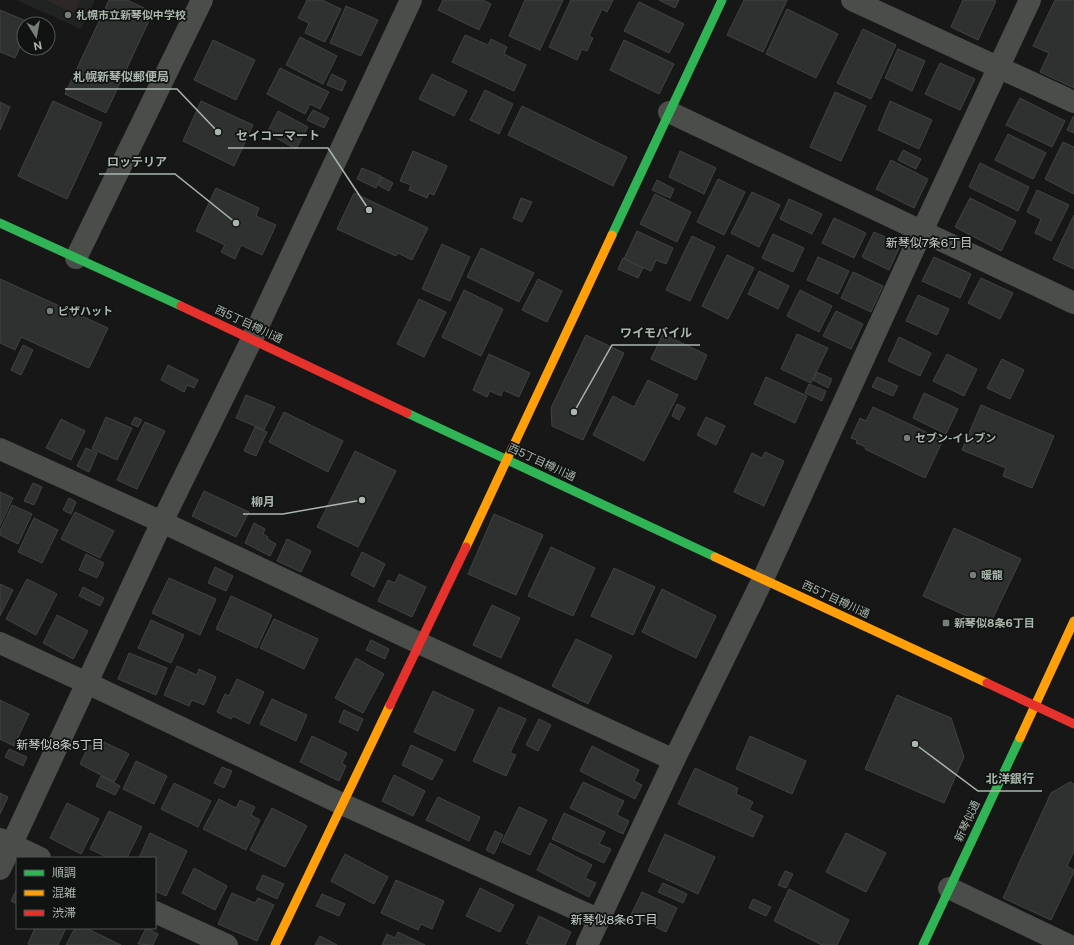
<svg xmlns="http://www.w3.org/2000/svg" width="1074" height="945" font-family="'Public Sans','Noto Sans JP',sans-serif">
  <style>
    .built { fill: #212322 }
    .green { fill: #2d2825 }
    .building { fill: #2f3130; stroke: #404341 }
    .lines { fill: none; stroke-linecap: round; stroke-linejoin: round }
    .street { stroke: #4a4d4a; stroke-width: 22 }
    .fast { stroke: #30b455; stroke-width: 9 }
    .slow { stroke: #ff9f0a; stroke-width: 9 }
    .jam { stroke: #e5322d; stroke-width: 9 }
    .poi-dot { fill: #777f78; stroke: #111312; stroke-width: 1.5 }
    .labels { text-anchor: middle; dominant-baseline: central; stroke-width: 3.5; stroke-linejoin: round; paint-order: stroke }
    .poi-label { font-size: 11px; font-weight: bold; fill: #aab7ac; stroke: #111312; text-anchor: start }
    .street-label { font-size: 11px; fill: #aab7ac; stroke: #111312 }
    .neighbourhood-label { font-size: 12px; fill: #cad3cc; stroke: #111312 }
    .leader { fill: none; stroke: #aab7ac; stroke-width: 1.5 }
    .callout-dot { fill: #aab7ac; stroke: #111312; stroke-width: 1.5 }
    .callout-label { font-size: 12px; text-anchor: middle; font-weight: bold; fill: #aab7ac; stroke: #111312; stroke-width: 3.5; stroke-linejoin: round; paint-order: stroke }
  </style>
  <rect width="100%" height="100%" fill="#171717"/>
  <polygon class="built" points="16,0 95,0 81,29"/>
  <polygon class="green" points="45,0 81,0 74,13"/>
  <g class="building">
    <polygon points="109,0 127,0 153,12 106,113 65,94"/>
    <polygon points="307,0 322,0 341,9 325,42 305,33 309,23 298,18"/>
    <polygon points="443,0 483,0 491,4 479,30 438,10"/>
    <polygon points="525,0 563,0 540,50 509,36"/>
    <polygon points="571,0 613,0 607,12 602,9 589,36 593,38 587,51 582,49 577,60 549,47"/>
    <polygon points="659,0 679,0 675,8"/>
    <polygon points="744,0 787,0 763,52 727,35"/>
    <polygon points="963,0 993,0 996,1 978,40 951,27"/>
    <polygon points="1055,0 1074,0 1074,88 1040,72 1049,53 1033,46"/>
    <polygon points="639,2 684,24 669,53 624,31"/>
    <polygon points="346,6 378,20 361,56 330,43"/>
    <polygon points="787,9 838,34 816,78 766,54"/>
    <polygon points="0,10 31,23 24,24 24,38 15,58 0,52"/>
    <polygon points="863,29 896,45 871,99 837,83"/>
    <polygon points="465,35 488,45 491,39 507,47 504,54 526,65 514,91 452,62"/>
    <polygon points="300,37 337,56 323,84 286,65"/>
    <polygon points="213,40 255,60 236,100 194,80"/>
    <polygon points="624,40 674,64 659,94 610,70"/>
    <polygon points="898,49 925,61 912,91 885,78"/>
    <polygon points="940,63 975,79 960,110 925,94"/>
    <polygon points="280,68 329,92 320,109 310,104 305,114 267,94"/>
    <polygon points="332,74 346,81 342,91 327,85"/>
    <polygon points="432,74 467,91 454,116 419,99"/>
    <polygon points="485,90 513,104 499,134 470,120"/>
    <polygon points="835,92 866,106 841,161 810,147"/>
    <polygon points="1020,98 1065,121 1052,147 1006,125"/>
    <polygon points="53,101 102,123 67,199 18,176"/>
    <polygon points="201,101 253,125 234,166 183,141"/>
    <polygon points="890,101 932,120 919,149 878,130"/>
    <polygon points="0,102 10,107 0,130"/>
    <polygon points="522,106 627,157 613,186 508,135"/>
    <polygon points="313,110 329,118 324,128 307,120"/>
    <polygon points="278,111 308,127 296,149 267,133"/>
    <polygon points="1073,117 1074,117 1074,133 1067,130"/>
    <polygon points="1008,134 1046,153 1033,179 995,160"/>
    <polygon points="1063,142 1074,147 1074,194 1045,179"/>
    <polygon points="903,150 921,159 916,169 898,160"/>
    <polygon points="413,151 447,166 434,195 429,193 427,198 409,190 411,185 400,181"/>
    <polygon points="680,151 716,168 704,194 669,177"/>
    <polygon points="891,160 928,179 914,208 876,189"/>
    <polygon points="980,163 1029,187 1018,211 969,187"/>
    <polygon points="362,168 381,176 376,188 357,179"/>
    <polygon points="382,177 393,183 389,191 378,185"/>
    <polygon points="718,179 745,192 724,235 697,222"/>
    <polygon points="657,180 674,189 670,198 652,190"/>
    <polygon points="216,188 259,208 256,216 276,225 262,255 241,245 235,259 221,252 225,245 196,231"/>
    <polygon points="1037,190 1069,205 1051,241 1035,233 1041,219 1027,212"/>
    <polygon points="752,192 780,205 759,247 731,233"/>
    <polygon points="354,193 428,228 412,260 398,253 396,256 337,229"/>
    <polygon points="655,194 691,212 677,242 640,224"/>
    <polygon points="521,198 532,202 522,222 513,218"/>
    <polygon points="970,198 1016,221 1001,251 955,227"/>
    <polygon points="789,199 822,214 812,234 780,219"/>
    <polygon points="1074,215 1074,269 1053,259"/>
    <polygon points="834,218 866,233 854,258 822,243"/>
    <polygon points="637,231 673,248 666,264 656,260 651,271 624,259"/>
    <polygon points="874,232 901,244 889,270 862,257"/>
    <polygon points="773,234 804,248 793,272 762,258"/>
    <polygon points="692,236 715,247 690,301 666,290"/>
    <polygon points="442,244 470,257 450,301 422,289"/>
    <polygon points="481,248 534,273 519,302 467,277"/>
    <polygon points="727,255 754,268 728,319 702,306"/>
    <polygon points="818,257 849,271 838,294 807,280"/>
    <polygon points="934,257 971,274 960,298 922,281"/>
    <polygon points="623,258 643,268 638,278 618,269"/>
    <polygon points="759,271 789,286 778,309 748,294"/>
    <polygon points="853,272 883,286 871,312 841,298"/>
    <polygon points="981,278 1013,293 1000,319 968,303"/>
    <polygon points="0,279 108,328 89,368 21,337 15,350 0,343"/>
    <polygon points="538,279 562,291 547,322 522,310"/>
    <polygon points="464,290 503,309 481,356 442,337"/>
    <polygon points="800,290 832,306 819,332 787,316"/>
    <polygon points="918,295 949,309 937,335 906,321"/>
    <polygon points="419,299 446,312 424,357 397,344"/>
    <polygon points="836,311 863,324 851,349 823,336"/>
    <polygon points="663,334 707,355 696,380 651,359"/>
    <polygon points="797,334 828,348 811,383 781,369"/>
    <polygon points="586,335 624,353 583,440 552,426 551,408"/>
    <polygon points="899,337 931,353 920,376 888,361"/>
    <polygon points="23,345 33,350 21,375 11,370"/>
    <polygon points="489,354 530,373 519,397 503,390 501,396 490,391 487,397 473,390"/>
    <polygon points="947,354 977,369 964,396 933,381"/>
    <polygon points="1002,359 1024,370 1010,399 987,388"/>
    <polygon points="168,365 198,380 194,388 187,385 184,392 161,380"/>
    <polygon points="817,372 832,379 828,388 813,380"/>
    <polygon points="766,377 807,396 795,423 754,404"/>
    <polygon points="877,377 898,386 893,396 872,387"/>
    <polygon points="648,380 678,395 644,461 593,435 613,396 634,407"/>
    <polygon points="809,384 826,391 822,401 805,393"/>
    <polygon points="924,393 958,409 946,434 913,418"/>
    <polygon points="246,395 275,407 264,430 236,418"/>
    <polygon points="677,404 685,408 679,420 672,416"/>
    <polygon points="981,405 1054,436 1032,488 1003,476 1006,468 962,450"/>
    <polygon points="873,407 943,440 925,478 865,449 866,447 856,443 857,440 851,438 860,418 866,421"/>
    <polygon points="284,412 343,441 328,472 269,442"/>
    <polygon points="106,417 132,428 117,460 92,449"/>
    <polygon points="135,417 142,420 138,427 131,424"/>
    <polygon points="706,417 725,426 716,445 697,435"/>
    <polygon points="61,419 85,431 71,460 46,448"/>
    <polygon points="145,422 165,431 137,489 117,480"/>
    <polygon points="255,427 267,432 256,456 244,451"/>
    <polygon points="86,448 97,453 89,472 77,466"/>
    <polygon points="355,451 396,471 358,547 317,527"/>
    <polygon points="765,452 784,461 764,506 734,492 752,453 762,458"/>
    <polygon points="33,483 42,487 34,505 24,501"/>
    <polygon points="204,491 249,512 236,537 192,516"/>
    <polygon points="0,492 13,498 0,526"/>
    <polygon points="69,498 76,502 71,514 63,510"/>
    <polygon points="12,505 32,514 18,544 0,535 0,531"/>
    <polygon points="75,512 114,531 100,558 61,539"/>
    <polygon points="494,514 543,535 516,595 468,574"/>
    <polygon points="34,518 58,530 42,563 18,552"/>
    <polygon points="254,523 265,529 263,534 268,537 267,539 276,544 270,556 245,543"/>
    <polygon points="954,528 1021,559 989,626 923,596"/>
    <polygon points="287,539 311,551 301,572 277,561"/>
    <polygon points="551,547 595,568 573,616 528,596"/>
    <polygon points="362,552 385,564 374,587 351,575"/>
    <polygon points="86,554 104,563 97,578 79,570"/>
    <polygon points="215,567 233,576 226,591 208,583"/>
    <polygon points="614,568 655,587 633,635 591,616"/>
    <polygon points="399,574 426,587 412,617 378,601 388,580 395,583"/>
    <polygon points="169,578 216,599 200,635 152,613"/>
    <polygon points="27,579 57,594 36,635 6,619"/>
    <polygon points="0,584 13,590 0,616"/>
    <polygon points="83,587 104,598 100,606 79,596"/>
    <polygon points="662,589 716,616 696,658 642,632"/>
    <polygon points="231,596 272,615 257,648 216,629"/>
    <polygon points="492,605 520,618 501,658 473,645"/>
    <polygon points="57,615 88,631 73,659 43,643"/>
    <polygon points="274,619 318,639 304,669 260,648"/>
    <polygon points="151,620 184,635 171,663 138,648"/>
    <polygon points="576,639 612,656 588,704 552,686"/>
    <polygon points="371,640 389,649 385,659 366,650"/>
    <polygon points="129,653 167,668 156,695 118,679"/>
    <polygon points="356,658 384,674 363,713 335,698"/>
    <polygon points="177,666 197,675 199,669 216,677 204,705 192,700 189,706 164,695"/>
    <polygon points="237,679 264,692 249,724 233,716 231,719 217,712 225,694 229,696"/>
    <polygon points="433,691 474,710 455,751 414,732"/>
    <polygon points="897,695 951,718 964,757 944,803 865,769"/>
    <polygon points="272,699 307,715 296,741 260,724"/>
    <polygon points="0,700 29,714 14,746 0,739"/>
    <polygon points="499,707 526,719 510,753 516,755 506,776 473,761"/>
    <polygon points="344,710 363,719 358,731 339,722"/>
    <polygon points="539,719 551,725 538,751 526,745"/>
    <polygon points="312,736 347,753 342,763 346,766 339,781 300,762"/>
    <polygon points="750,736 806,761 792,794 736,769"/>
    <polygon points="104,742 129,754 114,782 80,764 89,745 99,750"/>
    <polygon points="411,745 443,760 432,780 402,765"/>
    <polygon points="592,746 639,770 634,781 642,785 635,799 580,771"/>
    <polygon points="9,749 27,757 23,766 5,757"/>
    <polygon points="136,761 167,776 154,804 123,789"/>
    <polygon points="222,767 232,771 224,788 214,783"/>
    <polygon points="695,768 738,788 736,794 753,802 749,810 763,816 753,837 678,804"/>
    <polygon points="394,775 425,791 413,816 382,801"/>
    <polygon points="101,776 120,786 115,795 96,786"/>
    <polygon points="583,782 624,801 617,815 629,821 623,834 570,808"/>
    <polygon points="1070,782 1074,784 1074,851 1067,866 1074,870 1074,872 1051,920 1003,898 1051,793"/>
    <polygon points="174,783 211,801 198,827 161,809"/>
    <polygon points="0,793 8,797 0,814"/>
    <polygon points="438,797 480,817 469,841 426,820"/>
    <polygon points="219,799 236,808 240,800 255,807 251,815 260,820 246,850 203,829"/>
    <polygon points="67,803 99,819 81,854 50,838"/>
    <polygon points="519,807 547,820 530,855 502,842"/>
    <polygon points="272,808 307,826 285,867 250,850"/>
    <polygon points="109,811 142,827 127,858 109,858 90,849"/>
    <polygon points="564,813 605,832 599,844 611,849 604,863 552,839"/>
    <polygon points="495,831 503,835 494,854 486,850"/>
    <polygon points="150,833 187,851 166,896 155,891 155,858 139,858"/>
    <polygon points="846,833 886,853 866,892 826,872"/>
    <polygon points="665,834 715,857 698,894 648,871"/>
    <polygon points="550,843 592,865 585,878 596,883 589,897 537,870"/>
    <polygon points="345,854 388,877 374,904 331,881"/>
    <polygon points="194,868 227,886 215,910 182,893"/>
    <polygon points="785,871 793,874 786,888 778,885"/>
    <polygon points="263,875 284,884 277,899 256,889"/>
    <polygon points="396,880 444,901 432,929 421,924 418,930 381,913"/>
    <polygon points="663,883 687,894 683,903 658,892"/>
    <polygon points="480,888 514,905 500,932 466,916"/>
    <polygon points="789,889 849,920 837,945 822,945 774,921"/>
    <polygon points="16,891 17,892 17,904 11,901"/>
    <polygon points="642,892 677,908 666,932 631,915"/>
    <polygon points="232,893 255,903 258,898 274,905 257,941 218,924"/>
    <polygon points="322,894 345,904 339,916 316,906"/>
    <polygon points="753,899 771,907 766,916 749,908"/>
    <polygon points="539,916 571,932 565,945 531,945 526,943"/>
    <polygon points="35,928 66,928 58,945 31,945 28,944"/>
    <polygon points="75,928 86,928 121,945 66,945"/>
    <polygon points="146,928 158,934 153,945 138,944"/>
    <polygon points="398,932 425,945 382,945 387,934 395,938"/>
    <polygon points="320,936 337,945 315,945"/>
  </g>
  <g class="lines">
    <g class="street">
      <polyline points="852,0 1074,102"/>
      <polyline points="669,112 1074,303"/>
      <polyline points="76,258 202,0"/>
      <polyline points="0,449 162,522 419,643 674,760"/>
      <polyline points="0,643 87,683 342,804 598,919"/>
      <polyline points="0,839 40,858"/>
      <polyline points="0,869 162,522 252,339 411,0"/>
      <polyline points="949,888 1068,945"/>
      <polyline points="155,912 227,945"/>
      <polyline points="587,945 674,760 763,579 917,242 1030,0"/>
    </g>
    <g class="fast">
      <polyline points="0,223 181,306"/>
      <polyline points="612,235 722,0"/>
      <polyline points="407,413 715,557"/>
      <polyline points="923,945 1020,738"/>
    </g>
    <g class="slow">
      <polyline points="466,547 612,235"/>
      <polyline points="715,557 987,683"/>
      <polyline points="1020,738 1074,621"/>
      <polyline points="275,945 390,705"/>
    </g>
    <g class="jam">
      <polyline points="181,306 407,413"/>
      <polyline points="987,683 1074,724"/>
      <polyline points="390,705 466,547"/>
    </g>
  </g>
  <g class="poi-dot">
    <circle cx="68" cy="15" r="4"/>
    <circle cx="50" cy="311" r="4"/>
    <circle cx="907" cy="438" r="4"/>
    <circle cx="973" cy="575" r="4"/>
    <rect x="942" y="619" width="8" height="8" rx="2"/>
  </g>
  <g class="labels">
    <g class="poi-label">
      <text x="76" y="15">札幌市立新琴似中学校</text>
      <text x="58" y="311">ピザハット</text>
      <text x="915" y="438">セブン-イレブン</text>
      <text x="981" y="575">暖龍</text>
      <text x="954" y="623">新琴似8条6丁目</text>
    </g>
    <g class="street-label">
      <text transform="translate(249 324) rotate(25)">西5丁目樽川通</text>
      <text transform="translate(542 462) rotate(25)">西5丁目樽川通</text>
      <text transform="translate(836 599) rotate(25)">西5丁目樽川通</text>
      <text transform="translate(967 821) rotate(-65)">新琴似通</text>
    </g>
    <g class="neighbourhood-label">
      <text x="929" y="243">新琴似7条6丁目</text>
      <text x="60" y="745">新琴似8条5丁目</text>
      <text x="614" y="920">新琴似8条6丁目</text>
    </g>
  </g>
  <path class="leader" d="M218 132L177 89H65M369 210L328 148H228M236 223L175 174H99M574 412L612 345H700M362 500L283 514H243M915 744L978 791H1042"/>
  <g class="callout-dot">
    <circle cx="218" cy="132" r="4"/>
    <circle cx="369" cy="210" r="4"/>
    <circle cx="236" cy="223" r="4"/>
    <circle cx="574" cy="412" r="4"/>
    <circle cx="362" cy="500" r="4"/>
    <circle cx="915" cy="744" r="4"/>
  </g>
  <g class="callout-label">
    <text x="121" y="81">札幌新琴似郵便局</text>
    <text x="278" y="140">セイコーマート</text>
    <text x="137" y="166">ロッテリア</text>
    <text x="656" y="337">ワイモバイル</text>
    <text x="263" y="506">柳月</text>
    <text x="1010" y="783">北洋銀行</text>
  </g>
  <rect x="16" y="857" width="140" height="72" fill="#111312" stroke="#4e5550"/>
  <rect x="24" y="870" width="20" height="6" fill="#30b455" stroke="#4e5550"/>
  <text x="52" y="877" font-size="12" fill="#aab7ac">順調</text>
  <rect x="24" y="890" width="20" height="6" fill="#ff9f0a" stroke="#4e5550"/>
  <text x="52" y="897" font-size="12" fill="#aab7ac">混雑</text>
  <rect x="24" y="910" width="20" height="6" fill="#e5322d" stroke="#4e5550"/>
  <text x="52" y="917" font-size="12" fill="#aab7ac">渋滞</text>
  <g transform="translate(36 36) rotate(169)"><circle r="19" fill="#111312" stroke="#4e5550"/>
  <path d="M0-3L7 15L0 10L-7 15Z" fill="#777f78"/>
  <text y="-6" font-size="11" font-weight="bold" text-anchor="middle" fill="#aab7ac">N</text>
  </g>
</svg>
